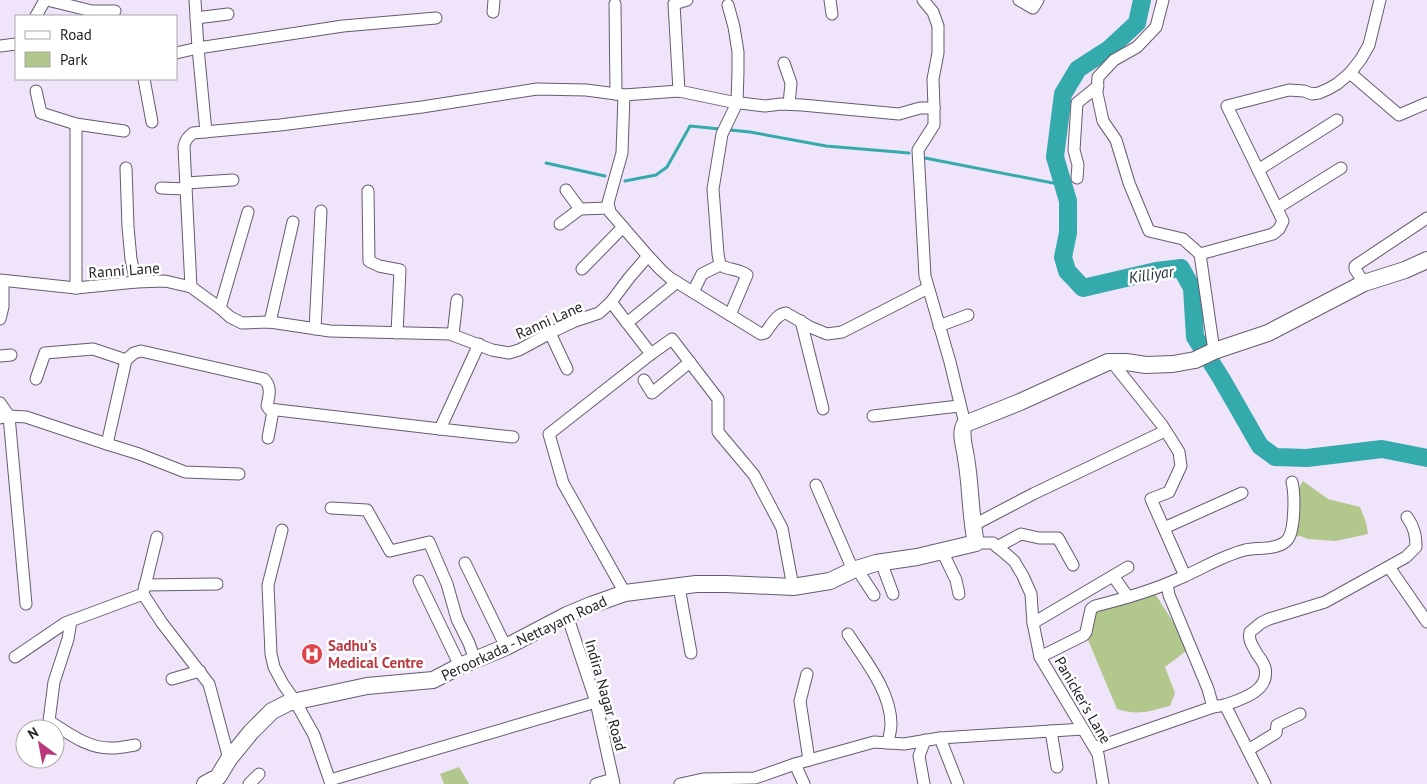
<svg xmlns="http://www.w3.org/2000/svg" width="1427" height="784" font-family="'PT Sans',sans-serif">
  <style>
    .green { fill: #b1c78b }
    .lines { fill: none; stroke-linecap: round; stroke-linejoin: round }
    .stream { stroke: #35aaac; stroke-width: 3 }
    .river { stroke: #35aaac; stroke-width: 18 }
    .street-casing { stroke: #665b6f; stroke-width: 13 }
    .secondary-casing { stroke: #665b6f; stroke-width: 18 }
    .street { stroke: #fff; stroke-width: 11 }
    .secondary { stroke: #fff; stroke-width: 16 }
    .labels { text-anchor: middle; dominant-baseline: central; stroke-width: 5; stroke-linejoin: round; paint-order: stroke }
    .street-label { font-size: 15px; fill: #26222a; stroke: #fff }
    .health-label { font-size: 15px; font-weight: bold; fill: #be3a42; stroke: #fff; text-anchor: start }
    .water-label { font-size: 16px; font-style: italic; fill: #1a3333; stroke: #fff }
  </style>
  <rect width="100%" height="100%" fill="#f0e4fb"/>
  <g class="green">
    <polygon points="1303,481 1328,499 1360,507 1366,522 1368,534 1336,541 1308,539 1300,536 1285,538 1294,497"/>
    <path d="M1154,592L1182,636L1186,651L1165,667L1175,693L1170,706C1149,711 1139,716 1117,709L1088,640L1085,623L1091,610L1119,606Z"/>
    <polygon points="459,767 469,784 444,784 440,774"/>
  </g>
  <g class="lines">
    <g class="stream">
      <polyline points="925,158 1063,185"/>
      <polyline points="546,163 605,176"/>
      <polyline points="625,181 656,175 667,167 690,126 750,132 826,146 909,153"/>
    </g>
    <polyline class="river" points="1142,0 1137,23 1109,49 1078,69 1063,94 1055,157 1068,201 1068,233 1063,257 1067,271 1083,288 1156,271 1181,268 1192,288 1195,337 1221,378 1260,446 1275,457 1307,458 1382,449 1427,458"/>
    <g class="street-casing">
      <g id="street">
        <polyline points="47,0 92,11 115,11"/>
        <polyline points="830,0 832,14"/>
        <polyline points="923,0 933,12 938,26 938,53 933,79 934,108"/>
        <polyline points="1019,0 1033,8 1038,0"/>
        <polyline points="1163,0 1156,27 1137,47 1114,60 1098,77 1097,93 1103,121 1116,140 1129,183 1149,231 1183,239 1200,254"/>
        <polyline points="615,4 616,94"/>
        <path d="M728,5L734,27L738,52V71L737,103L722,134L713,189L718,254L720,265C728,270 740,269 747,275L730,315"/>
        <polyline points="493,12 494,0"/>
        <polyline points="36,16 45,0"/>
        <polyline points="196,18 228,14"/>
        <polyline points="0,46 16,44"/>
        <polyline points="176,53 198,48 195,0"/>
        <polyline points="784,63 791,83 789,104"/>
        <polyline points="1350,73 1361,59 1369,45 1380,0"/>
        <polyline points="144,79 152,122"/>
        <polyline points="36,91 41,113 76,124 124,131"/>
        <polyline points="679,91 674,4 687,0"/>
        <polyline points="624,95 622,153 608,203 610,212 648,256"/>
        <polyline points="76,124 76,288"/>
        <polyline points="206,132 198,48 343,26 436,18"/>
        <polyline points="126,168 128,227 131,259 136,282"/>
        <polyline points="1258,170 1337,120"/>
        <polyline points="1077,178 1078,165 1074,150 1077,103 1098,86"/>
        <polyline points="186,183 233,180"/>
        <polyline points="161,188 186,189"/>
        <polyline points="566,190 580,209 609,208"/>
        <polyline points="368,191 369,261 379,266 400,270 397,333"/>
        <polyline points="1277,208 1341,168"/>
        <polyline points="560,224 580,209"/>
        <polyline points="582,269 623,227"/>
        <path d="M0,280L76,288L136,282L165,281L191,287L220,308L230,317L242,323L270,322L330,331L450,334L492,350L509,353L519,350L556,330L575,321L599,313L611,302L629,278L648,256L661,270L670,278L761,334L765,333C771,326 776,314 786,313L810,327L827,334L842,332L928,288"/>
        <polyline points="1364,283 1355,269 1355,266 1427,218"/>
        <path d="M191,287L184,147C185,140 188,137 193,133L280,125L422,107L537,89L586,90L624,95L679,91L732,102L765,106L781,104L802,105L899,114L920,108H934V125L918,150L925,276L950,362L965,424"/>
        <polyline points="693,292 702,274 720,265"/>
        <polyline points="611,302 651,354"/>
        <polyline points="220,308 248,212"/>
        <polyline points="0,319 3,307 3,281"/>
        <polyline points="801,321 823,409"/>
        <polyline points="270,322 293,222"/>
        <polyline points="627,323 677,282"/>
        <polyline points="939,326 968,315"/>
        <polyline points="315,329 321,211"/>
        <polyline points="550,333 567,369"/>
        <polyline points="453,335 457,300"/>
        <polyline points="479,344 440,429 513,437"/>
        <polyline points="1214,351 1200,254 1273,234 1279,229 1283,221 1227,106 1289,90 1304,91 1312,94 1319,93 1328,89 1337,84 1350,73 1399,115 1427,103"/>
        <polyline points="0,356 11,355"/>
        <polyline points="1112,362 1162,425 1179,452 1181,466 1169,492 1151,499 1185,576"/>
        <polyline points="36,379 45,353 93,349 126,360"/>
        <polyline points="644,380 652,393 690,362"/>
        <polyline points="0,403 9,416 26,604"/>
        <polyline points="873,416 959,406"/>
        <path d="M0,418L9,416L26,417L107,444L126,360L134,353L141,351L264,379C272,387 269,396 267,406L269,409L440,429"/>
        <polyline points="268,438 273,411"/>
        <polyline points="107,444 139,454 185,472 239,474"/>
        <polyline points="816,485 853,570"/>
        <polyline points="331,508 367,510 390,551 429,542 447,584 457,619 469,643 475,660"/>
        <polyline points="972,526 1033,494 1165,431"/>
        <polyline points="1164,528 1242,493"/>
        <polyline points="282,530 268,585 271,654 274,667 283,684 295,701 314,735 331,784"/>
        <polyline points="976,543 993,543 1014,561 1023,576 1031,594 1033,623 1040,657 1098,754 1103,784"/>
        <polyline points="997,547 1021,534 1039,538 1058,538 1073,565"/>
        <polyline points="942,551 956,580 959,594"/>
        <polyline points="881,562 893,594"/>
        <polyline points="465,563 506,647"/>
        <polyline points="1389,567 1427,622"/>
        <polyline points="857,569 874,595"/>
        <polyline points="1113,576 1128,597"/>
        <polyline points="419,581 460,666"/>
        <polyline points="1167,584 1169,595 1208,689 1213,707"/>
        <polyline points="145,585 217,584"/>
        <polyline points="679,587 691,653"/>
        <polyline points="144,590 157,537"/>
        <polyline points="625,593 563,483 549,434 651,354 672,339 718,399 718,432 754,475 782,528 793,587"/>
        <polyline points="567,615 596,702 614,784"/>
        <path d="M71,621L68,639L54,682L49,721C68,733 88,749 112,748C120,748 128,746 135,745"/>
        <polyline points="1033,623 1128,567"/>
        <path d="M848,634C865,660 891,692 891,724C891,730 889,737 888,743"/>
        <polyline points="15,657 65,623 143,594 162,623 209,684 229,759"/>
        <path d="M1040,657L1084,635L1086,632L1091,609L1095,606C1123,599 1152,591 1178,579C1200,570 1221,556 1245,550C1257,547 1279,551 1288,539C1295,529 1295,494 1292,482"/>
        <polyline points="807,674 800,701 809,760"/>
        <polyline points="172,679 200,671"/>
        <path d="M1225,705C1242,699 1270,691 1265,668C1264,663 1260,658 1257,654C1253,646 1248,641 1250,632L1261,623L1269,619L1325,602L1406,557L1416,547C1416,535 1414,527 1407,517"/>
        <polyline points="1051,731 1057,767"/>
        <polyline points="940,738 958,784"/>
        <polyline points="1095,748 1213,707 1225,705 1265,784"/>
        <polyline points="1248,750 1276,733 1277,725 1300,714"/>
        <polyline points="795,764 804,784"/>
        <polyline points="330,780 596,702"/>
        <polyline points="249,784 259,774"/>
        <polyline points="596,784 613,779"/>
        <polyline points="680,784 703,779 755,778 795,764 874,742 904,744 940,738 1083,729"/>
        <polyline points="924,784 919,756 925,740"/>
      </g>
    </g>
    <g class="secondary-casing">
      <path id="secondary" d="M205,784L218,777L229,759L251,732L272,711L288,703L367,686L433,680L460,666L506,647L567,615L591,605L625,593L696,584H726L793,587L830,581L853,570L876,563L917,557L976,543C970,515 971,486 966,458C965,448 959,433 965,424L1020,402L1108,362H1126L1146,365L1173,364L1195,360L1214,351L1268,333L1364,283L1405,270L1427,260"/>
    </g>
    <use href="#street" class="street"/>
    <use href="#secondary" class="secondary"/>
  </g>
  <defs>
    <g id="hospital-disc" transform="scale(1.125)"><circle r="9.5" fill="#e0444e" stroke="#fff"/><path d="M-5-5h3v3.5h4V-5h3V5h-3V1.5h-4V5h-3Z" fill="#fff"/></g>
  </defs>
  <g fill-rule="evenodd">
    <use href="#hospital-disc" x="312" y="654"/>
  </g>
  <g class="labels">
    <g class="street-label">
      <text transform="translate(124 270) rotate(-4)">Ranni Lane</text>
      <text transform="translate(549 320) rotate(-24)">Ranni Lane</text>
      <text transform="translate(524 638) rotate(-25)">Peroorkada - Nettayam Road</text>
      <text transform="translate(606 695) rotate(74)">Indira Nagar Road</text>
      <text transform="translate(1083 700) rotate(60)">Panicker's Lane</text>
    </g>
    <g class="health-label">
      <text x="328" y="645">Sadhu's<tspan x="328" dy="17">Medical Centre</tspan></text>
    </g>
    <g class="water-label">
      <text transform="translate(1151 274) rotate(-9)">Killiyar</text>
    </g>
  </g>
  <rect x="15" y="15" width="162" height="65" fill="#ffffff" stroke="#a8a7aa"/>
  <rect x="25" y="31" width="25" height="8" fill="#ffffff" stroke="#a8a7aa"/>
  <text x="60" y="40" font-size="15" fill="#26222a">Road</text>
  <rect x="25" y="52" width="25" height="15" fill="#b1c78b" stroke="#a8a7aa"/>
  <text x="60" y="65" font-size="15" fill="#26222a">Park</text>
  <g transform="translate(40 744) rotate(328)"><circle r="24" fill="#ffffff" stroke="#a8a7aa"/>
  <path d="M0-4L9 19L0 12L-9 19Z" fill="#bb377c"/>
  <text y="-8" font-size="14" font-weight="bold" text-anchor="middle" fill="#26222a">N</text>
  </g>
</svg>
